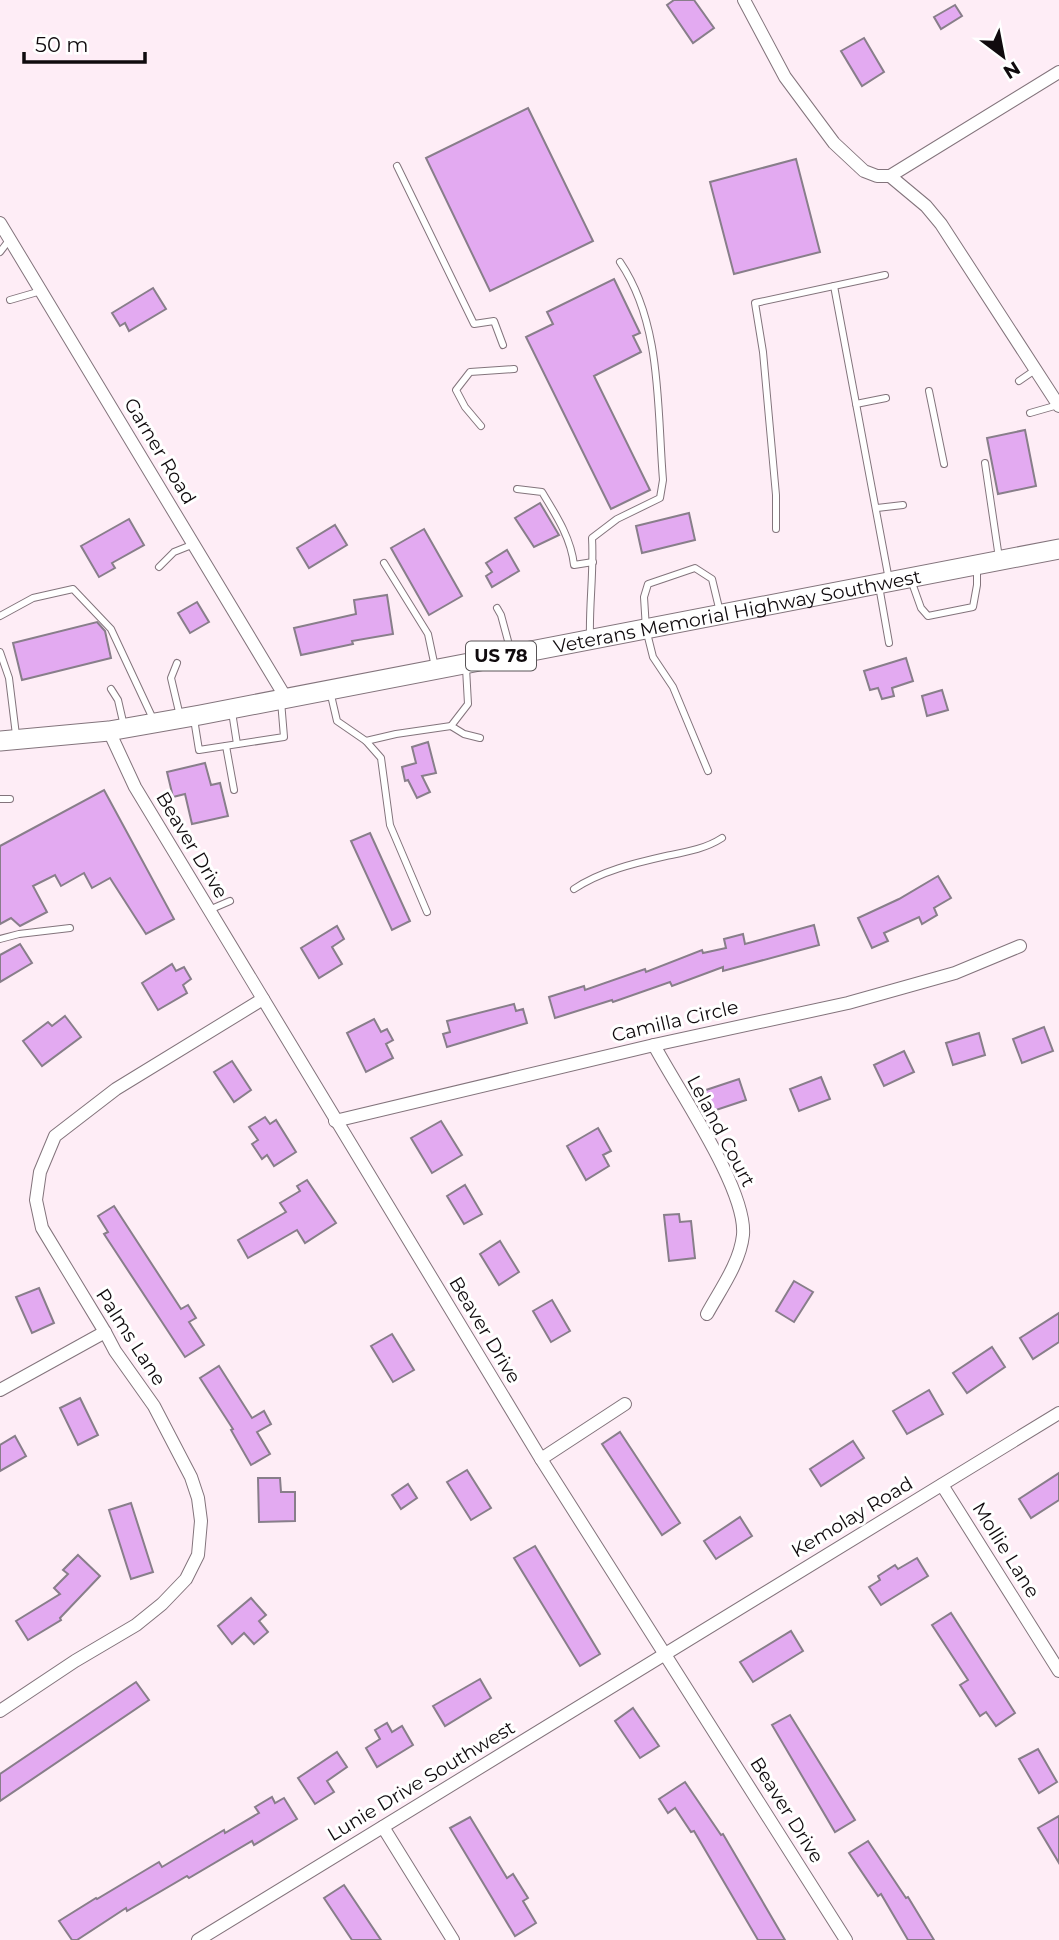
<svg xmlns="http://www.w3.org/2000/svg" width="1059" height="1940" font-family="Montserrat,sans-serif">
  <style>
    .building { fill: #e3aaf1; stroke: #887e8a; stroke-width: 2 }
    .lines { fill: none; stroke-linecap: round; stroke-linejoin: round }
    .service-casing { stroke: #83747c; stroke-width: 8 }
    .minor-casing { stroke: #83747c; stroke-width: 14 }
    .primary-casing { stroke: #83747c; stroke-width: 21 }
    .service { stroke: #fff; stroke-width: 6 }
    .minor { stroke: #fff; stroke-width: 12 }
    .primary { stroke: #fff; stroke-width: 19 }
    .labels { text-anchor: middle; dominant-baseline: central; stroke-width: 6; stroke-linejoin: round; paint-order: stroke }
    .shield { fill: #fff; stroke: #585456; stroke-width: 2 }
    .shield-label { font-size: 18px; font-weight: bold; fill: #100b0e }
    .street-label { font-size: 19px; fill: #100b0e; stroke: #fff }
  </style>
  <rect width="100%" height="100%" fill="#feedf6"/>
  <g class="building">
    <polygon points="674,0 694,0 714,28 693,43 667,5"/>
    <polygon points="955,5 962,16 941,29 934,17"/>
    <polygon points="864,38 884,72 862,86 841,51"/>
    <polygon points="528,108 593,241 490,291 426,158"/>
    <polygon points="796,159 820,252 734,274 710,182"/>
    <polygon points="614,279 640,333 633,336 641,352 594,376 650,490 611,509 526,337 553,324 547,312"/>
    <polygon points="153,288 166,309 129,331 125,323 120,326 112,313"/>
    <polygon points="1025,430 1036,486 998,494 987,438"/>
    <polygon points="540,503 559,535 534,547 515,518"/>
    <polygon points="689,513 695,540 642,553 636,526"/>
    <polygon points="129,519 144,545 112,563 115,568 99,577 81,546"/>
    <polygon points="335,525 347,545 309,568 297,548"/>
    <polygon points="424,529 462,596 429,615 391,548"/>
    <polygon points="507,550 519,571 492,587 486,576 492,572 486,563"/>
    <polygon points="387,595 393,634 352,641 353,644 301,655 294,628 356,614 354,600"/>
    <polygon points="197,602 209,622 190,633 178,613"/>
    <polygon points="97,622 105,631 111,658 22,680 13,643"/>
    <polygon points="906,658 913,681 892,688 894,696 882,699 878,688 870,690 864,671"/>
    <polygon points="942,690 948,710 927,716 922,696"/>
    <polygon points="428,742 436,773 422,776 430,792 417,798 408,780 405,781 402,767 416,763 412,747"/>
    <polygon points="205,763 211,785 220,783 228,816 192,824 185,794 173,797 167,772"/>
    <polygon points="104,790 174,919 146,934 110,878 92,888 84,873 61,886 55,875 33,886 47,912 20,926 11,918 0,924 0,846"/>
    <polygon points="370,833 410,921 392,930 351,841"/>
    <polygon points="938,876 951,898 934,908 937,915 922,924 919,917 884,933 888,941 872,948 858,918 899,899"/>
    <polygon points="814,925 819,945 723,971 723,967 672,986 670,982 613,1002 612,1000 555,1018 549,997 584,986 585,990 645,969 646,972 702,950 703,953 726,948 724,939 743,934 745,944"/>
    <polygon points="337,926 344,939 332,947 342,964 319,978 301,948"/>
    <polygon points="20,944 32,963 0,982 0,955"/>
    <polygon points="172,964 176,971 184,967 191,979 183,985 187,993 158,1010 142,983"/>
    <polygon points="514,1004 516,1011 523,1009 527,1023 447,1047 443,1034 450,1032 447,1021"/>
    <polygon points="65,1016 81,1037 42,1066 23,1041 48,1022 52,1026"/>
    <polygon points="374,1019 381,1032 387,1029 393,1040 386,1044 393,1058 366,1072 347,1033"/>
    <polygon points="1044,1027 1053,1051 1022,1063 1013,1039"/>
    <polygon points="979,1033 985,1055 953,1065 946,1043"/>
    <polygon points="904,1051 914,1072 884,1086 874,1065"/>
    <polygon points="232,1061 251,1090 234,1102 214,1072"/>
    <polygon points="821,1077 830,1099 799,1111 790,1089"/>
    <polygon points="739,1079 746,1100 710,1112 703,1091"/>
    <polygon points="265,1117 270,1124 276,1120 296,1152 274,1166 267,1155 262,1159 252,1144 258,1140 249,1127"/>
    <polygon points="441,1121 462,1155 432,1173 411,1138"/>
    <polygon points="598,1128 611,1151 603,1155 609,1166 586,1180 567,1146"/>
    <polygon points="307,1180 336,1223 305,1243 297,1230 248,1258 238,1240 286,1212 280,1203 300,1191 297,1186"/>
    <polygon points="465,1185 482,1214 464,1224 447,1196"/>
    <polygon points="114,1206 181,1309 188,1305 196,1318 189,1322 204,1345 185,1357 104,1234 108,1232 98,1216"/>
    <polygon points="679,1214 680,1222 691,1221 695,1258 669,1261 664,1215"/>
    <polygon points="500,1241 519,1272 499,1285 480,1254"/>
    <polygon points="794,1281 813,1292 794,1322 776,1311"/>
    <polygon points="39,1288 54,1323 32,1333 16,1297"/>
    <polygon points="552,1300 570,1331 551,1342 533,1311"/>
    <polygon points="1059,1313 1059,1342 1033,1359 1020,1338"/>
    <polygon points="392,1334 414,1370 393,1382 371,1346"/>
    <polygon points="992,1347 1005,1367 967,1393 953,1373"/>
    <polygon points="219,1366 252,1418 264,1411 271,1424 257,1432 270,1454 251,1465 231,1430 233,1429 200,1378"/>
    <polygon points="929,1390 943,1414 907,1434 893,1411"/>
    <polygon points="80,1398 98,1435 78,1445 60,1408"/>
    <polygon points="620,1432 680,1523 662,1535 602,1444"/>
    <polygon points="15,1436 26,1456 0,1471 0,1445"/>
    <polygon points="853,1441 864,1458 821,1486 810,1469"/>
    <polygon points="467,1470 491,1508 471,1520 447,1482"/>
    <polygon points="1059,1473 1059,1500 1031,1518 1019,1499"/>
    <polygon points="258,1478 280,1478 281,1492 295,1492 295,1521 259,1522"/>
    <polygon points="408,1484 417,1498 401,1509 392,1495"/>
    <polygon points="131,1503 153,1572 131,1579 109,1510"/>
    <polygon points="740,1517 752,1536 716,1559 704,1541"/>
    <polygon points="535,1546 600,1654 580,1666 514,1558"/>
    <polygon points="78,1555 100,1576 60,1618 61,1620 28,1640 16,1621 60,1594 54,1588 68,1574 63,1570"/>
    <polygon points="917,1558 928,1576 881,1605 869,1587 880,1580 878,1576 895,1565 898,1569"/>
    <polygon points="251,1598 266,1615 259,1621 268,1632 254,1644 244,1633 232,1644 218,1626"/>
    <polygon points="951,1613 1015,1713 996,1726 986,1712 980,1716 960,1685 968,1680 932,1625"/>
    <polygon points="791,1631 803,1651 753,1682 740,1662"/>
    <polygon points="480,1679 491,1698 445,1726 433,1706"/>
    <polygon points="136,1682 149,1700 0,1801 0,1774"/>
    <polygon points="633,1708 659,1746 640,1758 615,1721"/>
    <polygon points="790,1715 855,1820 835,1832 772,1725"/>
    <polygon points="387,1723 392,1732 402,1726 413,1745 377,1767 366,1748 380,1739 375,1730"/>
    <polygon points="1038,1749 1057,1782 1039,1793 1019,1759"/>
    <polygon points="337,1752 347,1767 327,1781 334,1792 315,1804 298,1778"/>
    <polygon points="685,1782 721,1835 723,1834 785,1940 758,1940 694,1831 691,1832 675,1808 668,1813 659,1799"/>
    <polygon points="272,1797 275,1803 284,1798 297,1819 254,1845 252,1841 189,1878 187,1876 127,1911 126,1908 77,1940 72,1940 59,1921 96,1898 97,1899 159,1862 162,1867 224,1830 225,1833 259,1813 255,1807"/>
    <polygon points="1059,1816 1059,1863 1038,1828"/>
    <polygon points="470,1817 507,1878 513,1874 528,1898 523,1901 536,1923 515,1936 450,1828"/>
    <polygon points="868,1841 906,1898 908,1897 934,1940 908,1940 881,1894 878,1896 849,1853"/>
    <polygon points="344,1885 381,1940 352,1940 324,1898"/>
  </g>
  <g class="lines">
    <g class="service-casing">
      <g id="service">
        <polyline points="397,166 474,324 494,321 503,345"/>
        <polyline points="0,252 10,239"/>
        <polyline points="834,286 889,580"/>
        <polyline points="10,300 41,291"/>
        <polyline points="1019,381 1035,370"/>
        <polyline points="929,391 944,464"/>
        <polyline points="856,404 886,398"/>
        <polyline points="1030,413 1058,405"/>
        <polyline points="481,426 465,407 456,390 470,372 514,369"/>
        <polyline points="985,463 999,558"/>
        <path d="M517,489L542,492C556,515 571,538 574,565L593,562"/>
        <polyline points="877,508 903,505"/>
        <polyline points="776,529 776,495 763,352 755,303 885,275"/>
        <polyline points="384,563 428,634 435,667"/>
        <polyline points="159,567 174,552 194,544"/>
        <polyline points="911,580 921,608 928,616 973,607 977,585 977,569"/>
        <polyline points="879,586 889,643"/>
        <polyline points="497,608 501,615 511,652"/>
        <polyline points="0,616 33,598 73,589 111,629 154,721"/>
        <path d="M590,637C589,604 594,571 592,538L617,519L660,498L663,480C657,407 662,324 620,262"/>
        <polyline points="0,652 9,678 16,735"/>
        <polyline points="177,663 171,678 180,716"/>
        <polyline points="111,689 118,700 124,726"/>
        <polyline points="330,691 337,721 366,741 396,734 451,726 468,704 466,668"/>
        <polyline points="232,712 237,744"/>
        <polyline points="194,719 199,750 284,737 281,701"/>
        <polyline points="451,726 464,734 480,738"/>
        <polyline points="366,741 381,758 390,825 427,912"/>
        <polyline points="226,746 234,790"/>
        <polyline points="708,771 673,687 653,657 646,629 644,597 648,584 695,568 712,579 720,612"/>
        <polyline points="0,799 10,799"/>
        <path d="M574,889C601,871 635,863 666,856C686,852 705,849 722,838"/>
        <polyline points="209,910 230,901"/>
        <polyline points="0,939 19,934 70,928"/>
      </g>
    </g>
    <g class="minor-casing">
      <g id="minor">
        <polyline points="744,0 785,77 834,143 864,171 877,176 890,176 926,206 941,224 1059,406"/>
        <polyline points="890,176 1059,72"/>
        <polyline points="0,223 286,698"/>
        <polyline points="109,731 135,787 541,1459 846,1940"/>
        <path d="M654,1045C677,1089 747,1189 743,1235C740,1263 720,1290 707,1314"/>
        <polyline points="335,1121 654,1045 848,1003 955,973 1020,946"/>
        <polyline points="0,1390 105,1332"/>
        <polyline points="541,1459 625,1404"/>
        <polyline points="942,1485 1059,1671"/>
        <polyline points="0,1711 75,1661 136,1625 162,1604 186,1579 198,1555 201,1521 198,1498 191,1477 154,1406 115,1351 105,1332 42,1228 36,1200 40,1172 55,1136 116,1089 263,999"/>
        <polyline points="383,1827 453,1940"/>
        <polyline points="198,1940 1059,1413"/>
      </g>
    </g>
    <g class="primary-casing">
      <g id="primary">
        <path id="s1" d="M0,741L109,731L200,715L1059,549"/>
      </g>
    </g>
    <use href="#service" class="service"/>
    <use href="#minor" class="minor"/>
    <use href="#primary" class="primary"/>
  </g>
  <g class="labels">
    <rect class="shield" x="466" y="641.5" width="70" height="29" rx="5"/>
    <g class="shield-label">
      <text x="501" y="656">US 78</text>
    </g>
    <g class="street-label">
      <text transform="translate(160 451) rotate(59)">Garner Road</text>
      <text stroke="none"><textPath href="#s1" startOffset="749">Veterans Memorial Highway Southwest</textPath></text>
      <text transform="translate(192 845) rotate(59)">Beaver Drive</text>
      <text transform="translate(675 1021) rotate(-13)">Camilla Circle</text>
      <text transform="translate(721 1131) rotate(62)">Leland Court</text>
      <text transform="translate(485 1330) rotate(59)">Beaver Drive</text>
      <text transform="translate(131 1337) rotate(57)">Palms Lane</text>
      <text transform="translate(852 1517) rotate(-31)">Kemolay Road</text>
      <text transform="translate(1006 1550) rotate(58)">Mollie Lane</text>
      <text transform="translate(421 1781) rotate(-31)">Lunie Drive Southwest</text>
      <text transform="translate(787 1810) rotate(58)">Beaver Drive</text>
    </g>
  </g>
  <g transform="translate(1003 56) rotate(148)" stroke="#ffffff" stroke-width="5" paint-order="stroke">
  <path d="M0-5L12 26L0 18L-12 26Z" fill="#100b0e"/>
  <text y="-10" font-size="19" font-weight="bold" text-anchor="middle" fill="#100b0e">N</text>
  </g>
  <path d="M24 52v10h121v-10" fill="none" stroke="#100b0e" stroke-width="3.5"/>
  <text x="35" y="52" font-size="21" fill="#100b0e" stroke="#ffffff" stroke-width="5" paint-order="stroke">50 m</text>
</svg>
